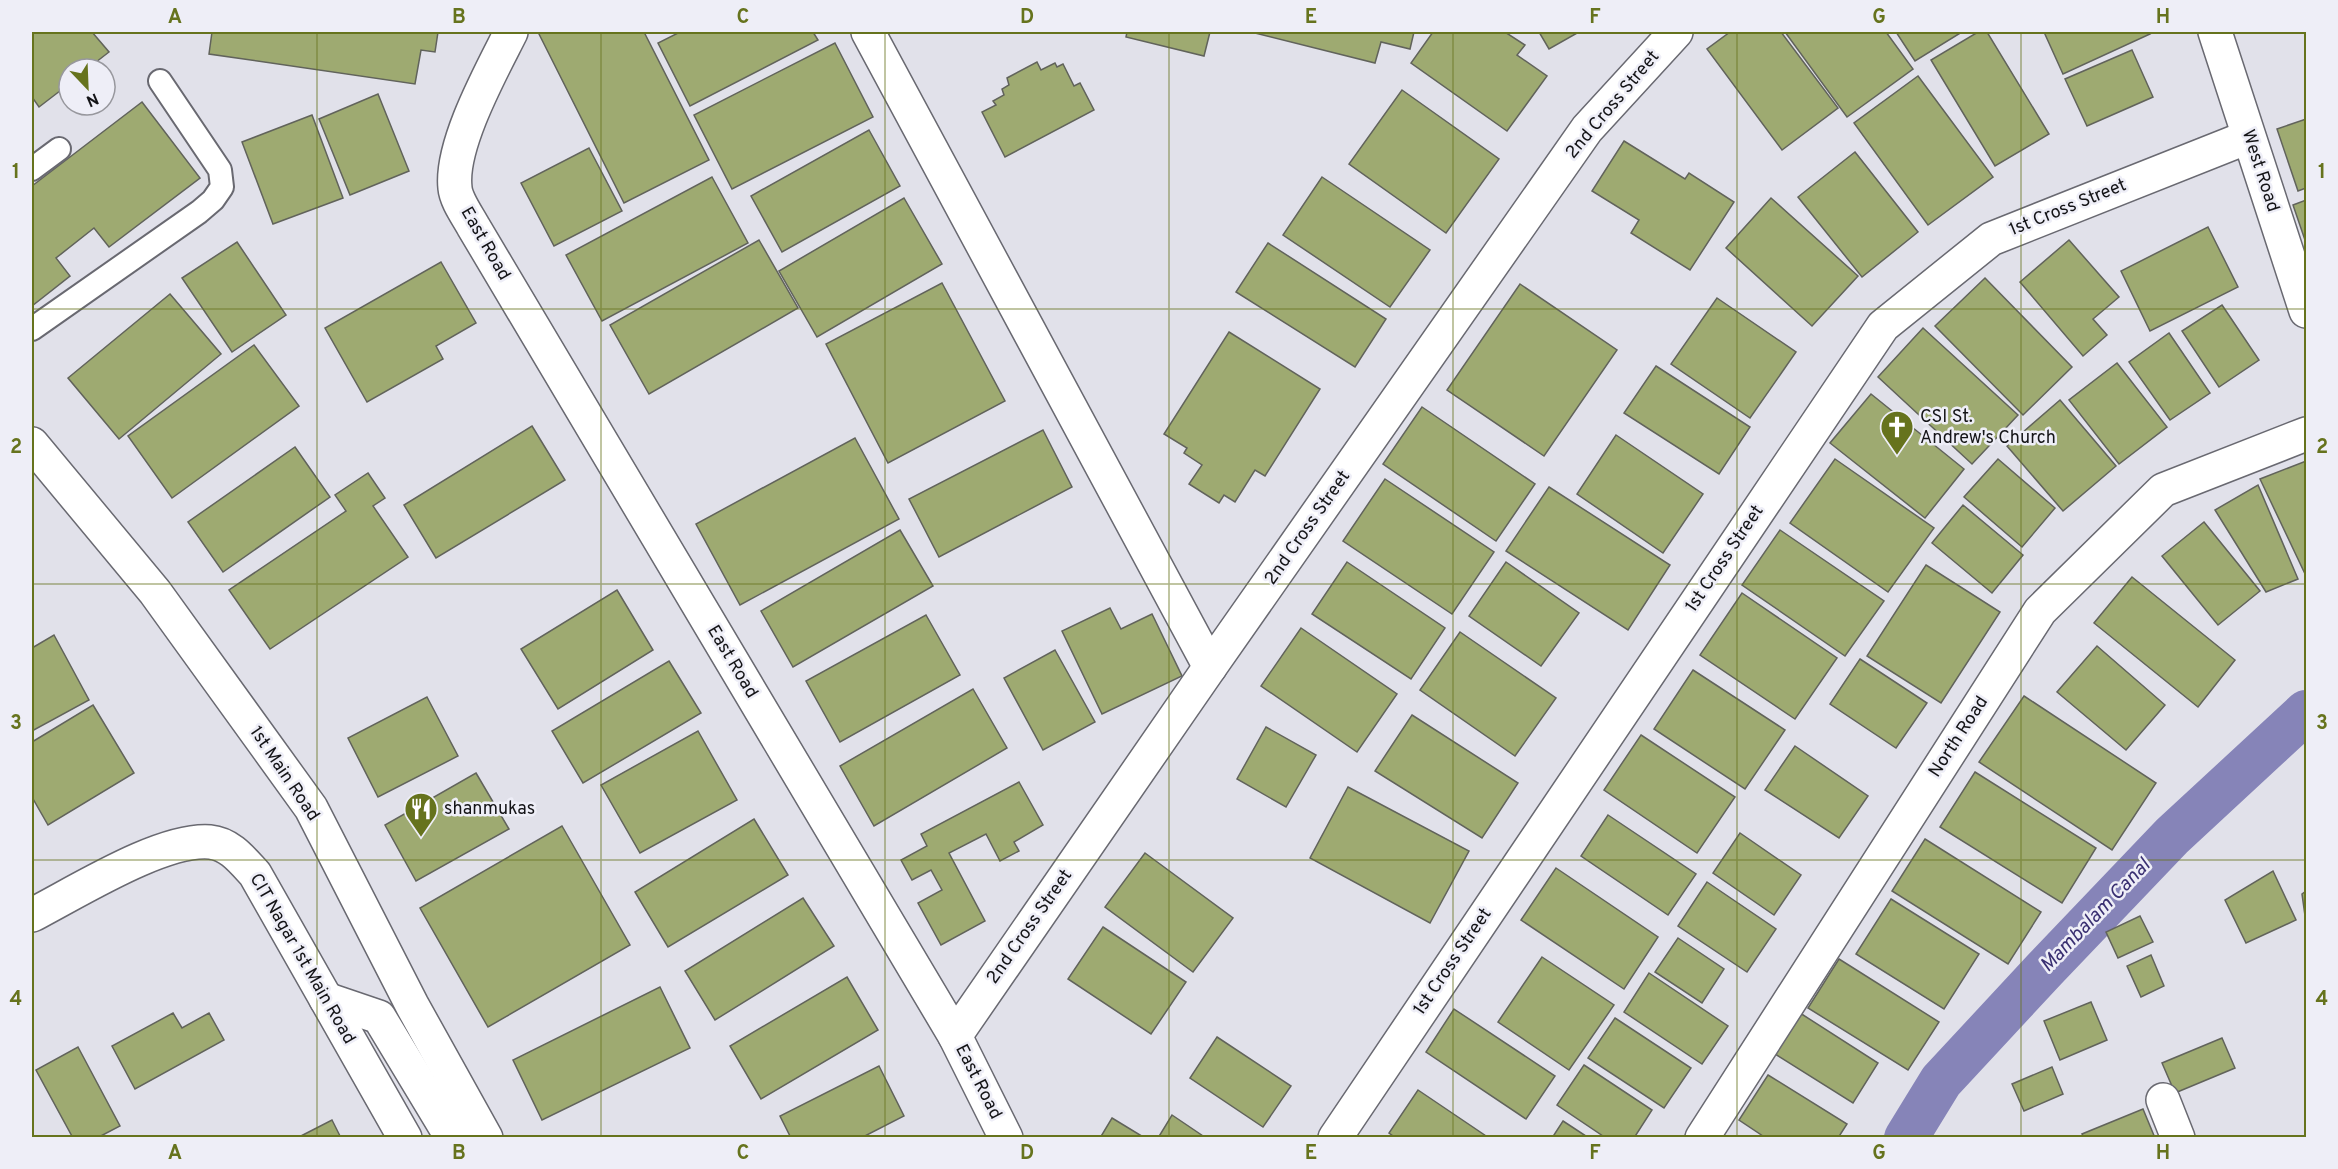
<svg xmlns="http://www.w3.org/2000/svg" width="2338" height="1169" font-family="Overpass,sans-serif">
  <style>
    .lines { fill: none; stroke-linecap: round; stroke-linejoin: round }
    .canal { stroke: #8684b8; stroke-width: 44 }
    .building { fill: #9eaa71; stroke: #61635b; stroke-width: 1.5 }
    .service-casing { stroke: #696971; stroke-width: 26 }
    .minor-casing { stroke: #696971; stroke-width: 36 }
    .secondary-casing { stroke: #696971; stroke-width: 36 }
    .service { stroke: #fff; stroke-width: 22 }
    .minor { stroke: #fff; stroke-width: 33 }
    .secondary { stroke: #fff; stroke-width: 33 }
    .grid { fill: none; stroke: #66731d; stroke-width: 1.5; stroke-opacity: 0.55 }
    .labels { text-anchor: middle; dominant-baseline: central; stroke-width: 5; stroke-linejoin: round; paint-order: stroke }
    .street-label { font-size: 18px; fill: #141417; stroke: #eeeef7 }
    .poi-label { font-size: 18px; fill: #141417; stroke: #eeeef7; text-anchor: start }
    .water-label { font-size: 20px; font-style: italic; fill: #392f71; stroke: #eeeef7 }
    .neatline { fill: none; stroke: #66731d; stroke-width: 2 }
    .grid-label { font-size: 20px; text-anchor: middle; font-weight: bold; fill: #66731d }
  </style>
  <rect width="100%" height="100%" fill="#e1e1ea"/>
  <g class="lines">
    <polyline class="canal" points="1906,1138 1941,1081 2045,969 2172,836 2306,712"/>
  </g>
  <g class="building">
    <polygon points="32,32 92,32 109,52 87,69 69,69 69,84 39,107 32,97"/>
    <polygon points="212,32 438,32 435,52 421,50 415,84 209,54"/>
    <polygon points="538,32 644,32 709,160 624,203"/>
    <polygon points="680,32 813,32 818,40 690,106 658,43"/>
    <polygon points="1127,32 1210,32 1204,56 1126,37"/>
    <polygon points="1251,32 1414,32 1410,49 1381,42 1375,63"/>
    <polygon points="1433,32 1505,32 1525,45 1517,55 1547,76 1507,131 1411,63"/>
    <polygon points="1539,32 1579,32 1549,49"/>
    <polygon points="1730,32 1781,32 1838,108 1782,150 1707,49"/>
    <polygon points="1785,32 1886,32 1913,69 1847,117"/>
    <polygon points="1896,32 1962,32 1915,61"/>
    <polygon points="1978,32 1987,32 2049,134 1995,166 1931,60"/>
    <polygon points="2044,32 2148,32 2150,34 2063,74"/>
    <polygon points="835,43 873,117 732,189 694,115"/>
    <polygon points="2132,50 2153,97 2087,126 2065,79"/>
    <polygon points="1037,62 1041,70 1055,63 1057,67 1063,64 1074,86 1080,83 1094,110 1005,157 982,112 996,105 993,101 1004,95 1002,89 1009,85 1007,78"/>
    <polygon points="1918,76 1993,177 1928,225 1854,123"/>
    <polygon points="1402,90 1499,159 1446,233 1349,164"/>
    <polygon points="378,94 409,171 350,195 319,119"/>
    <polygon points="142,102 200,178 109,247 94,228 56,258 70,276 32,306 32,186"/>
    <polygon points="312,115 343,198 273,224 242,142"/>
    <polygon points="2306,119 2306,188 2298,191 2277,129"/>
    <polygon points="869,130 900,186 782,252 751,196"/>
    <polygon points="1624,141 1685,179 1689,173 1734,202 1690,270 1631,233 1639,220 1592,191"/>
    <polygon points="589,148 622,211 554,246 521,183"/>
    <polygon points="1855,152 1918,232 1862,277 1798,197"/>
    <polygon points="712,177 748,243 602,321 566,255"/>
    <polygon points="1322,177 1430,250 1390,307 1283,235"/>
    <polygon points="904,198 942,264 817,337 779,271"/>
    <polygon points="1771,198 1858,276 1812,326 1726,248"/>
    <polygon points="2306,200 2306,243 2293,205"/>
    <polygon points="2208,227 2238,287 2150,331 2121,271"/>
    <polygon points="759,240 798,308 649,394 610,325"/>
    <polygon points="2069,240 2119,297 2093,319 2107,335 2083,356 2020,282"/>
    <polygon points="237,242 286,315 232,352 182,278"/>
    <polygon points="1268,243 1386,319 1355,367 1236,292"/>
    <polygon points="441,262 476,323 436,346 443,359 367,402 325,328"/>
    <polygon points="1985,278 2072,367 2023,415 1935,326"/>
    <polygon points="942,283 1005,401 888,463 826,344"/>
    <polygon points="1520,284 1617,350 1544,456 1447,390"/>
    <polygon points="170,294 221,354 119,439 68,378"/>
    <polygon points="1717,298 1796,352 1750,418 1671,364"/>
    <polygon points="2222,305 2259,360 2219,387 2182,331"/>
    <polygon points="1923,328 2018,415 1972,464 1878,377"/>
    <polygon points="1229,332 1320,389 1265,476 1255,470 1235,502 1224,495 1219,503 1189,484 1202,465 1184,453 1187,448 1164,434"/>
    <polygon points="2169,333 2210,393 2170,420 2129,362"/>
    <polygon points="254,345 299,406 172,498 128,436"/>
    <polygon points="2117,363 2167,427 2119,464 2069,400"/>
    <polygon points="1656,366 1750,427 1719,474 1624,413"/>
    <polygon points="1871,394 1964,469 1925,518 1830,443"/>
    <polygon points="2060,400 2116,466 2063,511 2007,446"/>
    <polygon points="1422,407 1535,484 1496,541 1383,464"/>
    <polygon points="532,426 565,480 436,558 404,505"/>
    <polygon points="1043,430 1072,487 939,557 909,499"/>
    <polygon points="1616,435 1703,494 1663,553 1577,494"/>
    <polygon points="855,438 899,519 740,605 696,524"/>
    <polygon points="295,447 330,497 223,572 188,522"/>
    <polygon points="1835,459 1934,528 1888,592 1790,523"/>
    <polygon points="1998,459 2055,508 2022,547 1964,497"/>
    <polygon points="2306,461 2306,576 2260,479"/>
    <polygon points="368,473 385,498 373,506 408,557 270,649 229,590 346,511 335,495"/>
    <polygon points="1385,479 1494,552 1452,614 1343,541"/>
    <polygon points="2258,485 2298,579 2266,592 2215,510"/>
    <polygon points="1549,487 1670,565 1628,630 1506,551"/>
    <polygon points="1963,505 2023,555 1992,593 1932,543"/>
    <polygon points="2204,522 2260,591 2218,625 2162,556"/>
    <polygon points="900,530 933,586 793,667 761,611"/>
    <polygon points="1780,530 1884,601 1845,656 1742,585"/>
    <polygon points="1347,562 1445,628 1411,679 1312,614"/>
    <polygon points="1506,562 1579,613 1541,666 1469,616"/>
    <polygon points="1926,565 2000,612 1941,703 1867,656"/>
    <polygon points="2132,577 2235,660 2198,707 2094,623"/>
    <polygon points="617,590 653,650 558,709 521,649"/>
    <polygon points="1742,593 1837,658 1795,719 1700,655"/>
    <polygon points="1110,608 1121,629 1152,614 1182,676 1102,714 1062,631"/>
    <polygon points="926,615 960,675 840,742 806,681"/>
    <polygon points="1301,628 1397,694 1357,752 1261,686"/>
    <polygon points="1460,632 1556,698 1515,756 1420,690"/>
    <polygon points="54,635 89,700 32,731 32,648"/>
    <polygon points="2097,646 2165,705 2126,750 2057,692"/>
    <polygon points="1055,650 1095,722 1043,750 1004,678"/>
    <polygon points="1860,659 1927,703 1896,748 1830,704"/>
    <polygon points="669,661 701,713 583,783 552,731"/>
    <polygon points="1693,670 1785,730 1745,789 1654,729"/>
    <polygon points="973,689 1007,748 874,826 840,766"/>
    <polygon points="2024,696 2156,783 2112,850 1979,762"/>
    <polygon points="427,697 458,756 378,797 348,738"/>
    <polygon points="93,705 134,773 48,825 32,797 32,742"/>
    <polygon points="1412,715 1518,783 1482,838 1375,771"/>
    <polygon points="1266,727 1316,755 1286,807 1237,779"/>
    <polygon points="698,731 737,800 640,853 601,785"/>
    <polygon points="1641,735 1735,797 1697,853 1604,790"/>
    <polygon points="1795,746 1868,796 1839,838 1765,790"/>
    <polygon points="1975,772 2096,848 2062,903 1940,827"/>
    <polygon points="476,773 509,829 416,881 385,825"/>
    <polygon points="1019,782 1043,825 1014,842 1019,851 1000,861 986,834 949,853 985,921 941,945 918,903 942,890 931,870 912,880 901,860 927,846 921,834"/>
    <polygon points="1348,787 1469,851 1430,923 1310,858"/>
    <polygon points="1608,815 1696,874 1668,915 1581,856"/>
    <polygon points="754,819 788,875 668,947 635,892"/>
    <polygon points="562,826 630,945 488,1027 420,908"/>
    <polygon points="1740,833 1801,875 1774,915 1713,873"/>
    <polygon points="1925,839 2041,912 2008,964 1892,891"/>
    <polygon points="1145,853 1233,918 1193,972 1105,907"/>
    <polygon points="1556,868 1658,937 1624,989 1521,920"/>
    <polygon points="2273,871 2296,920 2246,943 2225,900"/>
    <polygon points="1707,882 1776,929 1747,972 1678,926"/>
    <polygon points="2306,891 2306,923 2302,894"/>
    <polygon points="803,898 834,946 715,1020 685,971"/>
    <polygon points="1891,899 1979,954 1944,1009 1856,954"/>
    <polygon points="2140,916 2153,942 2118,958 2106,932"/>
    <polygon points="1103,927 1186,982 1151,1034 1068,979"/>
    <polygon points="1678,938 1724,969 1702,1003 1655,972"/>
    <polygon points="2151,955 2164,986 2141,997 2127,966"/>
    <polygon points="1542,957 1614,1005 1569,1070 1498,1022"/>
    <polygon points="1839,959 1939,1022 1908,1070 1808,1008"/>
    <polygon points="1649,973 1728,1026 1702,1064 1624,1012"/>
    <polygon points="847,977 878,1030 761,1099 730,1046"/>
    <polygon points="660,987 690,1048 542,1120 513,1060"/>
    <polygon points="2091,1002 2107,1040 2060,1060 2044,1021"/>
    <polygon points="1454,1009 1555,1076 1526,1119 1426,1052"/>
    <polygon points="173,1013 182,1028 209,1013 224,1040 135,1089 112,1046"/>
    <polygon points="1800,1013 1878,1063 1853,1103 1775,1054"/>
    <polygon points="1615,1018 1691,1068 1664,1108 1588,1058"/>
    <polygon points="1217,1037 1291,1086 1263,1127 1190,1078"/>
    <polygon points="2222,1038 2235,1068 2175,1093 2162,1063"/>
    <polygon points="78,1047 120,1126 97,1138 73,1138 36,1070"/>
    <polygon points="1584,1065 1652,1110 1634,1138 1606,1138 1557,1105"/>
    <polygon points="879,1066 904,1116 861,1138 791,1138 780,1116"/>
    <polygon points="2052,1067 2063,1094 2024,1111 2012,1084"/>
    <polygon points="1768,1075 1847,1124 1838,1138 1766,1138 1739,1120"/>
    <polygon points="1418,1090 1489,1138 1396,1138 1389,1133"/>
    <polygon points="2143,1109 2155,1138 2084,1138 2082,1134"/>
    <polygon points="1172,1115 1206,1138 1158,1138"/>
    <polygon points="1112,1118 1145,1138 1100,1138"/>
    <polygon points="332,1120 341,1138 297,1138"/>
    <polygon points="1563,1121 1589,1138 1552,1138"/>
  </g>
  <g class="lines">
    <g class="service-casing">
      <g id="service">
        <polyline points="32,169 59,149"/>
        <polyline points="32,329 199,212 213,200 222,187 220,170 160,81"/>
      </g>
    </g>
    <g class="minor-casing">
      <g id="minor">
        <path d="M511,32C492,70 450,145 455,188C456,200 467,215 473,226L955,1036L1006,1138"/>
        <polyline points="868,32 1210,667"/>
        <polyline points="2215,32 2306,311"/>
        <polyline points="955,1036 1210,667 1587,129 1676,32"/>
        <polyline points="2163,1100 2178,1138"/>
        <polyline points="1335,1138 1883,326 1991,239 2248,137"/>
        <polyline points="1702,1138 2040,611 2163,490 2306,434"/>
      </g>
    </g>
    <g class="secondary-casing">
      <g id="secondary">
        <polyline points="32,444 155,592 311,808 412,1005 486,1138"/>
        <path d="M32,915C77,892 162,838 210,842C230,844 242,860 255,874L405,1138"/>
        <polyline points="326,999 379,1017 452,1138"/>
      </g>
    </g>
    <use href="#service" class="service"/>
    <use href="#minor" class="minor"/>
    <use href="#secondary" class="secondary"/>
  </g>
  <path class="grid" d="M317,32V1138M601,32V1138M885,32V1138M1169,32V1138M1453,32V1138M1737,32V1138M2021,32V1138M32,309H2306M32,584H2306M32,860H2306"/>
  <defs>
    <g id="church-pin" transform="scale(1.725)"><path d="M0 17L-7.5 6A9.5 9.5 0 1 1 7.5 6Z" fill="#66731d" stroke="#eeeef7"/><path d="M-1.2-6h2.4v3.5h3.3v2.4h-3.3V6h-2.4V-.1h-3.3v-2.4h3.3Z" fill="#fff"/></g>
    <g id="restaurant-pin" transform="scale(1.725)"><path d="M0 17L-7.5 6A9.5 9.5 0 1 1 7.5 6Z" fill="#66731d" stroke="#eeeef7"/><path d="M-5-6h1v4h1v-4h1v4h1v-4h1v5L-1.5 .5V6h-2V.5L-5-1ZM5-6V6H3V1.5H1.5Q1.5-4 5-6Z" fill="#fff"/></g>
  </defs>
  <g fill-rule="evenodd">
    <use href="#church-pin" x="1897" y="427"/>
    <use href="#restaurant-pin" x="421" y="809"/>
  </g>
  <g class="labels">
    <g class="street-label">
      <text transform="translate(1613 105) rotate(-50)">2nd Cross Street</text>
      <text transform="translate(2260 171) rotate(72)">West Road</text>
      <text transform="translate(2068 208) rotate(-22)">1st Cross Street</text>
      <text transform="translate(485 244) rotate(60)">East Road</text>
      <text transform="translate(1308 528) rotate(-55)">2nd Cross Street</text>
      <text transform="translate(1725 559) rotate(-56)">1st Cross Street</text>
      <text transform="translate(732 662) rotate(59)">East Road</text>
      <text transform="translate(1959 737) rotate(-57)">North Road</text>
      <text transform="translate(284 774) rotate(56)">1st Main Road</text>
      <text transform="translate(1030 927) rotate(-55)">2nd Cross Street</text>
      <text transform="translate(302 959) rotate(60)">CIT Nagar 1st Main Road</text>
      <text transform="translate(1453 962) rotate(-56)">1st Cross Street</text>
      <text transform="translate(978 1082) rotate(63)">East Road</text>
    </g>
    <g class="poi-label">
      <text x="1920" y="417">CSI St.<tspan x="1920" dy="21">Andrew's Church</tspan></text>
      <text x="444" y="809">shanmukas</text>
    </g>
    <g class="water-label">
      <text transform="translate(2096 916) rotate(-46)">Mambalam Canal</text>
    </g>
  </g>
  <rect width="2338" height="1169" fill="none" stroke="#eeeef7" stroke-width="66"/>
  <g transform="translate(87 87) rotate(157)"><circle r="28" fill="#eeeef7" stroke="#97979d" stroke-width="1.5"/>
  <path d="M0-4.5L10 22L0 15L-10 22Z" fill="#66731d"/>
  <text y="-9" font-size="16" font-weight="bold" text-anchor="middle" fill="#141417">N</text>
  </g>
  <rect x="33" y="33" width="2272" height="1103" class="neatline"/>
  <g class="grid-label">
    <text x="175" y="23">A</text>
    <text x="459" y="23">B</text>
    <text x="743" y="23">C</text>
    <text x="1027" y="23">D</text>
    <text x="1311" y="23">E</text>
    <text x="1595" y="23">F</text>
    <text x="1879" y="23">G</text>
    <text x="2163" y="23">H</text>
    <text x="16" y="178">1</text>
    <text x="2322" y="178">1</text>
    <text x="16" y="453">2</text>
    <text x="2322" y="453">2</text>
    <text x="16" y="729">3</text>
    <text x="2322" y="729">3</text>
    <text x="16" y="1005">4</text>
    <text x="2322" y="1005">4</text>
    <text x="175" y="1159">A</text>
    <text x="459" y="1159">B</text>
    <text x="743" y="1159">C</text>
    <text x="1027" y="1159">D</text>
    <text x="1311" y="1159">E</text>
    <text x="1595" y="1159">F</text>
    <text x="1879" y="1159">G</text>
    <text x="2163" y="1159">H</text>
  </g>
</svg>
